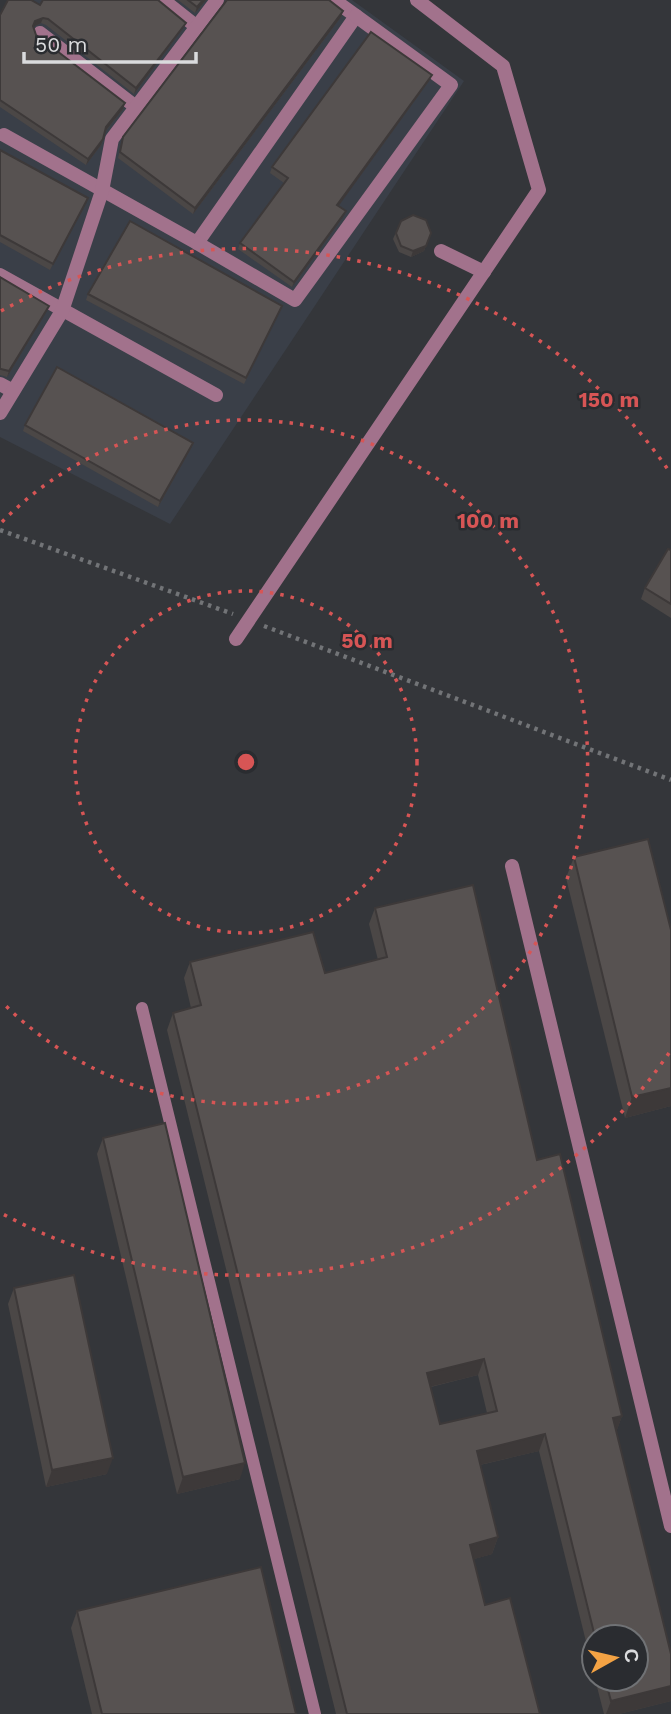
<svg xmlns="http://www.w3.org/2000/svg" width="671" height="1714" font-family="'Work Sans',sans-serif">
  <style>
    .built { fill: #3a3f48 }
    .lines { fill: none; stroke-linecap: round; stroke-linejoin: round }
    .path { stroke: #727477; stroke-width: 4.5; stroke-dasharray: 3.5 5; stroke-linecap: butt }
    .service { stroke: #a2728c; stroke-width: 12 }
    .minor { stroke: #a2728c; stroke-width: 14 }
    .wall { fill: #4b4746; fill-rule: evenodd }
    .shaded-wall { fill: #3d3939 }
    .building { fill: #575251; stroke: #3d3939; stroke-width: 2; fill-rule: evenodd }
    .ring { fill: none; stroke: #d75555; stroke-width: 3.5; stroke-dasharray: 3.5 7 }
    .centre { fill: #d75555; stroke: #2a2c30; stroke-width: 3.5 }
    .ring-label { font-size: 21px; text-anchor: middle; font-weight: bold; fill: #d75555; stroke: #2a2c30; stroke-width: 5; stroke-linejoin: round; paint-order: stroke }
  </style>
  <rect width="100%" height="100%" fill="#34363a"/>
  <polygon class="built" points="33,0 352,0 464,81 170,524 0,437 0,96 21,66 41,6"/>
  <g class="lines">
    <g class="path">
      <polyline points="0,530 233,614"/>
      <polyline points="264,626 671,780"/>
    </g>
    <polyline class="service" points="142,1008 315,1714"/>
    <g class="minor">
      <polyline points="163,0 197,27"/>
      <polyline points="40,33 136,107"/>
      <polyline points="4,135 197,243 356,16 334,0"/>
      <polyline points="197,243 295,300 451,85 356,16"/>
      <polyline points="441,251 484,272"/>
      <polyline points="0,275 216,395"/>
      <polyline points="0,384 13,391"/>
      <polyline points="0,413 62,311 102,191 112,139 217,0"/>
      <polyline points="236,639 539,190 503,66 417,0"/>
      <polyline points="512,866 671,1526"/>
    </g>
  </g>
  <g class="wall">
    <polygon points="178,0 206,0 195,13"/>
    <polygon points="226,0 329,0 343,11 341,17 193,214 118,158 123,137 225,2"/>
    <polygon points="40,5 183,28 134,94 46,25 41,23 33,27 36,35 125,103 123,109 105,132 101,145 86,165 0,107 0,15"/>
    <polygon points="432,75 429,81 338,206 343,217 292,287 238,249 240,243 284,183 270,173 272,167"/>
    <polygon points="0,150 86,204 50,270 0,242"/>
    <polygon points="401,221 431,233 424,251 411,257 399,252 393,239"/>
    <polygon points="0,277 46,312 7,377 0,375"/>
    <polygon points="88,294 279,312 244,384 86,300"/>
    <polygon points="25,425 191,448 158,507 23,431"/>
    <polygon points="671,550 671,618 641,599 645,588"/>
    <polygon points="574,857 671,1106 625,1118 566,878"/>
    <path d="M375,908L537,1160L622,1416L616,1432L671,1654V1701L619,1714H604L595,1679H636V1637H594V1674L539,1451L480,1465L498,1537L492,1554L474,1559L485,1605L540,1714H336L167,1030L173,1013L191,1008L184,978L190,962L325,973L378,960L369,924ZM478,1375L487,1413L440,1424L431,1387Z"/>
    <polygon points="103,1138 240,1479 177,1494 97,1154"/>
    <polygon points="14,1288 107,1474 46,1487 8,1304"/>
    <polygon points="77,1611 296,1714 92,1714 71,1628"/>
  </g>
  <g class="shaded-wall">
    <polygon points="203,0 206,0 195,13 197,7"/>
    <polygon points="343,11 341,17 193,214 195,208"/>
    <polygon points="43,18 41,23 33,27 35,21"/>
    <polygon points="186,23 183,28 134,94 136,88"/>
    <polygon points="432,75 429,81 335,211 337,205"/>
    <polygon points="125,103 123,109 104,133 106,127"/>
    <polygon points="103,139 101,145 86,165 88,159"/>
    <polygon points="88,198 86,204 50,270 53,264"/>
    <polygon points="346,211 343,217 292,287 294,282"/>
    <polygon points="426,246 424,251 411,257 413,251"/>
    <polygon points="49,306 46,312 7,377 9,371"/>
    <polygon points="193,443 191,448 158,507 160,501"/>
    <polygon points="671,1088 671,1106 625,1118 632,1097"/>
    <polygon points="484,1359 478,1375 421,1389 427,1373"/>
    <polygon points="622,1416 616,1433 613,1418"/>
    <polygon points="545,1434 539,1451 471,1467 477,1451"/>
    <polygon points="113,1458 107,1474 46,1487 52,1470"/>
    <polygon points="245,1463 240,1479 177,1494 183,1477"/>
    <polygon points="498,1537 492,1554 464,1562 470,1545"/>
    <polygon points="671,1686 671,1701 619,1714 606,1714 611,1701"/>
  </g>
  <g class="building">
    <polygon points="8,0 31,0 40,5 43,0 158,0 186,23 136,88 48,19 43,18 35,21 33,26 36,35 125,103 106,127 103,139 88,159 0,100 0,15"/>
    <polygon points="188,0 203,0 197,7"/>
    <polygon points="227,0 329,0 343,11 195,208 120,152 123,137"/>
    <polygon points="371,32 432,75 337,205 346,211 294,282 240,243 288,178 272,167"/>
    <polygon points="0,150 88,198 53,264 0,235"/>
    <polygon points="413,215 426,220 431,233 426,246 413,251 401,246 396,233 401,221"/>
    <polygon points="130,221 282,306 246,378 88,294"/>
    <polygon points="0,277 49,306 9,371 1,369 0,369"/>
    <polygon points="57,367 193,443 160,501 25,425"/>
    <polygon points="668,549 671,550 671,604 645,588"/>
    <polygon points="648,839 671,930 671,1088 632,1097 574,857"/>
    <path d="M473,885L537,1160L560,1154L622,1416L613,1418L671,1654V1686L611,1701L605,1679H636V1637H595L545,1434L477,1451L498,1537L470,1545L485,1605L510,1598L540,1714H347L173,1013L201,1005L190,962L313,932L325,973L387,957L375,908ZM484,1359L497,1411L440,1424L427,1373Z"/>
    <polygon points="165,1123 245,1463 183,1477 103,1138"/>
    <polygon points="74,1275 113,1458 52,1470 14,1288"/>
    <polygon points="261,1567 296,1714 102,1714 77,1611"/>
  </g>
  <g class="ring">
    <circle cx="246" cy="762" r="171"/>
    <path d="M2 522A342 342 0 1 1 2 1002"/>
    <path d="M669 1053A513 513 0 0 1 1 1213M1 311A513 513 0 0 1 669 471"/>
  </g>
  <circle cx="246" cy="762" r="10" class="centre"/>
  <g class="ring-label">
    <text x="609" y="407">150 m</text>
    <text x="488" y="528">100 m</text>
    <text x="367" y="648">50 m</text>
  </g>
  <g transform="translate(615 1658) rotate(82)"><circle r="33" fill="#2a2c30" stroke="#707275" stroke-width="2"/>
  <path d="M0-5L12 26L0 18L-12 26Z" fill="#f4a344"/>
  <text y="-10" font-size="19" font-weight="bold" text-anchor="middle" fill="#dadbdd">С</text>
  </g>
  <path d="M24 52v10h172v-10" fill="none" stroke="#dadbdd" stroke-width="3.5"/>
  <text x="35" y="52" font-size="21" fill="#dadbdd" stroke="#2a2c30" stroke-width="5" paint-order="stroke">50 m</text>
</svg>
